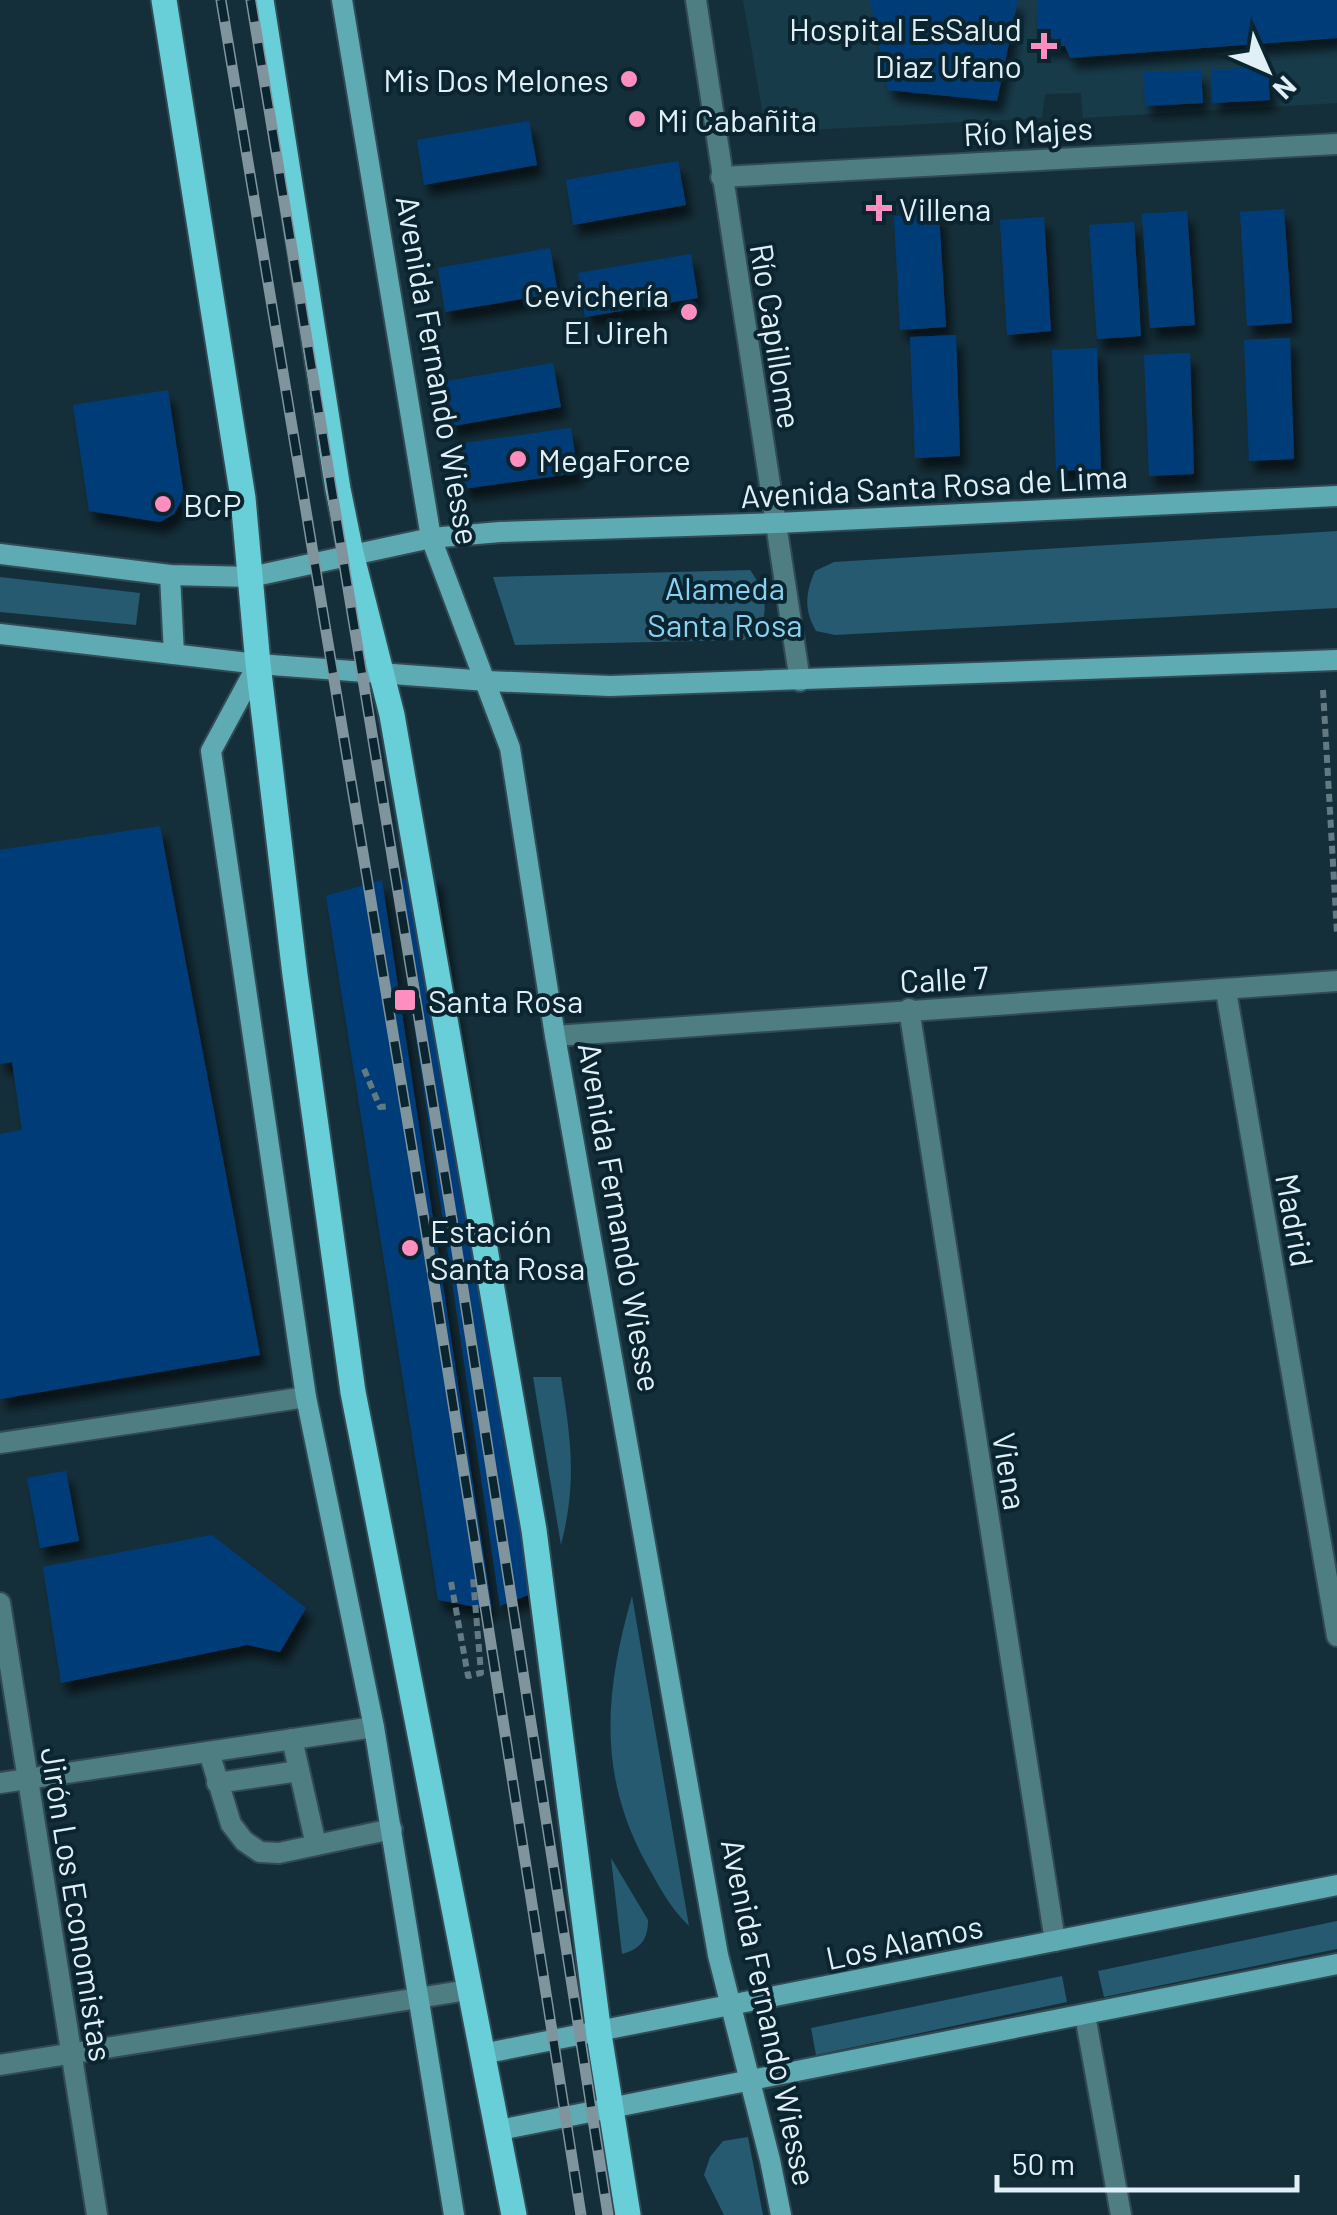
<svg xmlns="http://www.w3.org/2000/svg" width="1337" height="2215" font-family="Barlow,sans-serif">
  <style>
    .built { fill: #183b4a }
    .green { fill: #255a71 }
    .building { fill: #023e78; filter: url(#shadow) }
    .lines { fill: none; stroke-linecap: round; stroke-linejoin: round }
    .lane-casing { stroke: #324a54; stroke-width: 24 }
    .street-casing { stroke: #324a54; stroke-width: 24 }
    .secondary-casing { stroke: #324a54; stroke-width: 24 }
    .primary-casing { stroke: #324a54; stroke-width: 29 }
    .path { stroke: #647a83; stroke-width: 6; stroke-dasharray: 8 5; stroke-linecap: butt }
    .lane { stroke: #4e7d82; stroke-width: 20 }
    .street { stroke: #4e7d82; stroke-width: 20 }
    .secondary { stroke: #5eabb3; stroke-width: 20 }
    .primary { stroke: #68cfd9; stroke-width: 25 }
    .rail-casing { stroke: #80949d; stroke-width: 11 }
    .rail { stroke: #0b2530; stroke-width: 8; stroke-dasharray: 22; stroke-linecap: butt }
    .poi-dot { fill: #fd8ebf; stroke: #0b2530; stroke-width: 4 }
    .labels { text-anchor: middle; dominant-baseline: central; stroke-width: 8; stroke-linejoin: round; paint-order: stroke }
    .poi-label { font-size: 32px; fill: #e1f0f7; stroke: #0b2530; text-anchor: start }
    .street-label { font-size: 32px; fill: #e1f0f7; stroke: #0b2530 }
    .park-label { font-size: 32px; fill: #89d2f3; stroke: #0b2530 }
  </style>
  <defs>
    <filter id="shadow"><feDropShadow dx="6" dy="11" stdDeviation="5" flood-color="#0009"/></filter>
  </defs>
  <rect width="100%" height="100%" fill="#152f3a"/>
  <polygon class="built" points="743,0 1337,0 1337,103 1083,118 1081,93 1045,94 1042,118 766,132"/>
  <g class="green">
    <path d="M1337,531V608L835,635L816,631C804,610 805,594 815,571L834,562Z"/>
    <path d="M750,570C767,593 774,624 744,640L515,645L493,577Z"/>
    <polygon points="0,577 140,593 136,625 0,612"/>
    <path d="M533,1377H561C571,1440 577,1482 561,1545Z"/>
    <path d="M632,1596L689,1926C670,1908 659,1886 646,1863C597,1773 605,1691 632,1596Z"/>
    <path d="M611,1858L648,1920C648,1940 640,1949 622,1954Z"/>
    <polygon points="1337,1921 1337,1949 1104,1997 1098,1971"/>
    <polygon points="1062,1976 1067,2002 816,2055 811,2028"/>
    <polygon points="748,2137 763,2215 724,2215 704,2175 710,2157 723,2141"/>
  </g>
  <g class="building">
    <polygon points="870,0 1018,0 997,101 888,90"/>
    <polygon points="1037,0 1337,0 1337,38 1070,58 1065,46 1038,46"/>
    <polygon points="1268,66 1270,100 1212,103 1211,70"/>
    <polygon points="1201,70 1203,103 1145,106 1144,72"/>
    <polygon points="529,121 537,165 424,185 417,140"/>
    <polygon points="678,161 686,205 573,225 566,180"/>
    <polygon points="1284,209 1292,323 1247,326 1240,212"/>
    <polygon points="1187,211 1195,325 1150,328 1142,214"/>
    <polygon points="939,213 946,327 900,330 894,216"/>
    <polygon points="1044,217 1051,331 1007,335 1000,220"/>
    <polygon points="1134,222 1141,336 1097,339 1089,225"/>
    <polygon points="550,248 558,293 445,312 438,268"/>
    <polygon points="691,254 698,298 585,317 578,273"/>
    <polygon points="956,335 960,456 915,458 910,337"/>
    <polygon points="1290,338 1294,459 1249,461 1244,340"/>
    <polygon points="1097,348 1101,469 1056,471 1052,350"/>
    <polygon points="1190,353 1194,474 1149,476 1144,355"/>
    <polygon points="553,363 561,407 448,427 441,382"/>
    <polygon points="168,390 184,496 174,514 160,522 89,511 73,405"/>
    <polygon points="571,428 578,473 463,489 457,444"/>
    <polygon points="160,826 260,1355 0,1399 0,1134 22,1130 12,1062 0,1064 0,850"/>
    <polygon points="435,873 539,1591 500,1606 393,881"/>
    <polygon points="382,880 492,1610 438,1600 326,896"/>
    <polygon points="66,1471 79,1541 40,1548 27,1478"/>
    <polygon points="212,1535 306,1608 280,1652 247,1645 61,1683 43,1567"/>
  </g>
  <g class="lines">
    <g class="lane-casing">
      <g id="lane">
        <polyline points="292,1739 316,1845"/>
        <polyline points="209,1752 231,1824 244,1841 260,1852 279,1853 392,1829"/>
        <polyline points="217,1783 299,1771"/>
      </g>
    </g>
    <g class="street-casing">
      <g id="street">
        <polyline points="696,0 800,681"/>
        <polyline points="721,177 1337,144"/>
        <polyline points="1226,991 1337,1636"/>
        <polyline points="909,1009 1055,1941"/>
        <polyline points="555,1036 1337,981"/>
        <polyline points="0,1443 306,1397"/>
        <polyline points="0,1603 97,2215"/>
        <polyline points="0,1783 374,1727"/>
        <polyline points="1085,2015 1121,2215"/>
        <polyline points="0,2065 468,1990"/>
      </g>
    </g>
    <g class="secondary-casing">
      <g id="secondary">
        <polyline points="342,0 431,538 510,748 555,1036 718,1955 770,2160 781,2215"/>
        <polyline points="0,554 170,575 251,577 431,538 500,532 777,523 1337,496"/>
        <polyline points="170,575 174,654"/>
        <polyline points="0,634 258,664 487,681 610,686 1337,660"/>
        <polyline points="258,664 211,751 306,1397 374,1727 454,2215"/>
        <polyline points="482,2054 1337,1885"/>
        <polyline points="499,2130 1337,1964"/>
      </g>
    </g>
    <g class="primary-casing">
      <g id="primary">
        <polyline points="164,0 243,498 258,664 295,975 353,1392 514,2215"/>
        <polyline points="261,0 338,489 351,553 392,715 534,1530 599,2034 628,2215"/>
      </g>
    </g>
    <g class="path">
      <polyline points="1323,690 1337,933"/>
      <polyline points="364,1069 380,1107 390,1106"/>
      <polyline points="451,1582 468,1676 481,1673 473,1578"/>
    </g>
    <use href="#lane" class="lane"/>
    <use href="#street" class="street"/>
    <use href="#secondary" class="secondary"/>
    <use href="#primary" class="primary"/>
    <g class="rail-casing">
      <g id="rail">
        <polyline points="221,0 425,1226 581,2215"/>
        <polyline points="251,0 452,1219 608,2215"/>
      </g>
    </g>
    <use href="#rail" class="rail"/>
  </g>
  <g class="poi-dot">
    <path d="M1039 31h10v10h10v10h-10v10h-10v-10h-10v-10h10z"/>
    <circle cx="629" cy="79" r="10"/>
    <circle cx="637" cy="119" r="10"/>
    <path d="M874 193h10v10h10v10h-10v10h-10v-10h-10v-10h10z"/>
    <circle cx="689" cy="312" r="10"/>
    <circle cx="518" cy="459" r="10"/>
    <circle cx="163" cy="504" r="10"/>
    <rect x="393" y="988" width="24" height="24" rx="5"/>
    <circle cx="410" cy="1248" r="10"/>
  </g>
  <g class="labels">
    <g class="poi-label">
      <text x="1022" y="28" text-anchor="end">Hospital EsSalud<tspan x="1022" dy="37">Diaz Ufano</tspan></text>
      <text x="609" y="79" text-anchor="end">Mis Dos Melones</text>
      <text x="657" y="119">Mi Cabañita</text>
      <text x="899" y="208">Villena</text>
      <text x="669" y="294" text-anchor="end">Cevichería<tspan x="669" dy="37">El Jireh</tspan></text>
      <text x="538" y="459">MegaForce</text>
      <text x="183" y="504">BCP</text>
      <text x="428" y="1000">Santa Rosa</text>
      <text x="430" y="1230">Estación<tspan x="430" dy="37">Santa Rosa</tspan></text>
    </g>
    <g class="street-label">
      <text transform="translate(1028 130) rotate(-3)">Río Majes</text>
      <text transform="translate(777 336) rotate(81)">Río Capillome</text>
      <text transform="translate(439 370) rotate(80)">Avenida Fernando Wiesse</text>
      <text transform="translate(934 485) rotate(-3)">Avenida Santa Rosa de Lima</text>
      <text transform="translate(944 978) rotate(-3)">Calle 7</text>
      <text transform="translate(621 1217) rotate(80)">Avenida Fernando Wiesse</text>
      <text transform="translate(1296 1220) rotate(80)">Madrid</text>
      <text transform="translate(1011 1471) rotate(81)">Viena</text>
      <text transform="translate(78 1904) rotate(81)">Jirón Los Economistas</text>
      <text transform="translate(904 1941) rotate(-12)">Los Alamos</text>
      <text transform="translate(770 2012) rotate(78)">Avenida Fernando Wiesse</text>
    </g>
    <g class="park-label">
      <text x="725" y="587">Alameda<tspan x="725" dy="37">Santa Rosa</tspan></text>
    </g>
  </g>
  <g transform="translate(1267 70) rotate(135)" stroke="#0b2530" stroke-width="8" paint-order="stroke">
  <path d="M0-8L18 38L0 25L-18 38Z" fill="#e1f0f7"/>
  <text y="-15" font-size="28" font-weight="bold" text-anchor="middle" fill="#e1f0f7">N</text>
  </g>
  <path d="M997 2175v15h300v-15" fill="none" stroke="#e1f0f7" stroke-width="5"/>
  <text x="1012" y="2175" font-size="30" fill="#e1f0f7" stroke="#0b2530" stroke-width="8" paint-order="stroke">50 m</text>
</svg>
